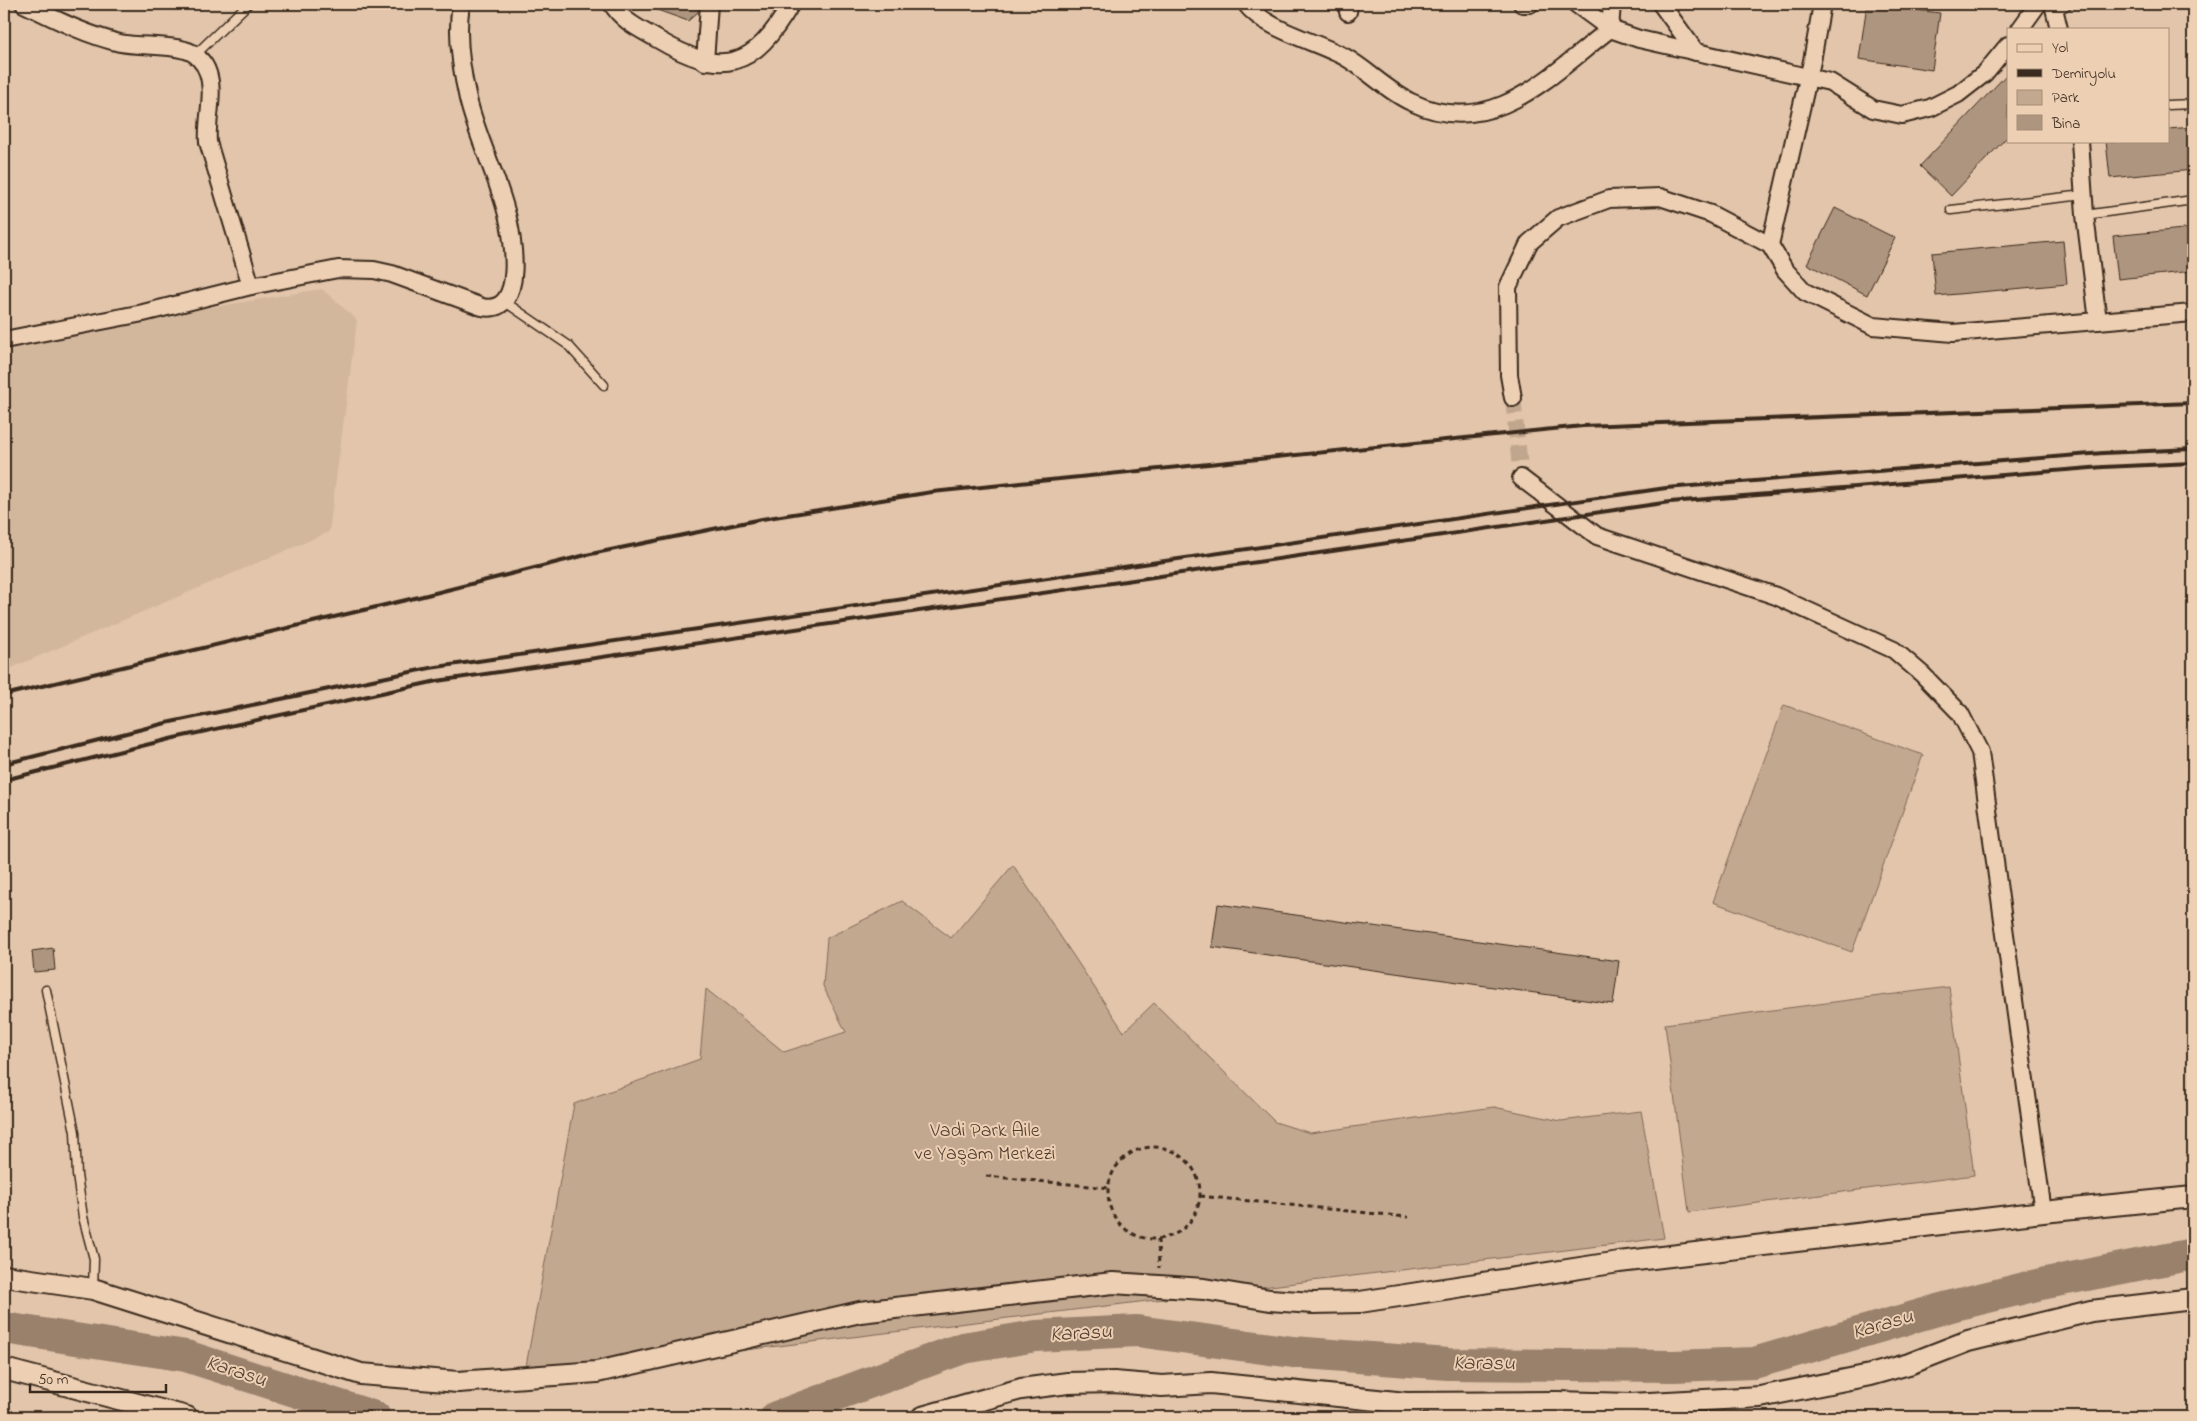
<svg xmlns="http://www.w3.org/2000/svg" width="2197" height="1421" font-family="'Indie Flower',sans-serif">
  <style>
    .built { fill: #d2b79d }
    .green { fill: #c3a890; stroke: #7f6957 }
    .lines { fill: none; stroke-linecap: round; stroke-linejoin: round }
    .river { stroke: #9a816c; stroke-width: 32 }
    .building { fill: #ae957f; stroke: #3b2a1e }
    .minor-tunnel { stroke: #c1a68e; stroke-width: 16; stroke-dasharray: 16 8; stroke-linecap: butt }
    .service-casing { stroke: #3b2a1e; stroke-width: 11 }
    .minor-casing { stroke: #3b2a1e; stroke-width: 20 }
    .tertiary-casing { stroke: #3b2a1e; stroke-width: 24 }
    .path { stroke: #3b2a1e; stroke-width: 3; stroke-dasharray: 5 4; stroke-linecap: butt }
    .service { stroke: #edcfb3; stroke-width: 8 }
    .minor { stroke: #edcfb3; stroke-width: 16 }
    .tertiary { stroke: #edcfb3; stroke-width: 20 }
    .rail { stroke: #3b2a1e; stroke-width: 4 }
    .labels { text-anchor: middle; dominant-baseline: central; stroke-width: 4; stroke-linejoin: round; paint-order: stroke }
    .park-label { font-size: 20px; fill: #4f3d2f; stroke: #edcfb3 }
    .water-label { font-size: 21px; font-style: italic; fill: #534032; stroke: #edcfb3 }
  </style>
  <rect width="100%" height="100%" fill="#e2c5aa"/>
  <filter id="ink" filterUnits="userSpaceOnUse"><feTurbulence type="fractalNoise" baseFrequency=".02" numOctaves="2"/><feDisplacementMap in="SourceGraphic" scale="10" xChannelSelector="R" yChannelSelector="G"/><feConvolveMatrix kernelMatrix="1 2 1 2 8 2 1 2 1" color-interpolation-filters="sRGB"/></filter>
  <g filter="url(#ink)">
    <polygon class="built" points="322,289 357,320 329,532 4,671 4,347 116,323"/>
    <g class="green">
      <polygon points="1784,705 1923,755 1852,952 1713,902"/>
      <polygon points="1013,865 1124,1032 1154,1003 1275,1122 1310,1133 1494,1107 1561,1121 1641,1111 1664,1238 524,1377 574,1104 700,1059 706,989 784,1052 846,1032 823,986 827,938 902,901 951,938"/>
      <polygon points="1949,987 1974,1175 1689,1212 1665,1024"/>
    </g>
    <g class="lines">
      <g class="river">
        <polyline points="4,1328 186,1356 375,1417"/>
        <polyline points="776,1417 963,1348 1036,1336 1137,1331 1293,1352 1448,1364 1673,1366 1754,1363 1955,1305 2041,1284 2193,1254"/>
      </g>
    </g>
    <g class="building">
      <polygon points="646,4 699,4 698,12 688,21 646,6"/>
      <polygon points="1867,4 1940,13 1932,70 1859,59"/>
      <polygon points="2008,73 2008,136 1951,196 1920,166"/>
      <polygon points="2193,127 2193,170 2110,178 2106,141 2168,141 2168,129"/>
      <polygon points="1835,208 1895,238 1867,295 1807,264"/>
      <polygon points="2193,228 2193,271 2118,279 2113,236"/>
      <polygon points="2063,241 2067,284 1936,296 1932,253"/>
      <polygon points="1218,904 1619,961 1613,1004 1212,947"/>
      <polygon points="53,948 55,970 34,972 32,951"/>
    </g>
    <g class="lines">
      <polyline class="minor-tunnel" points="1513,398 1521,478"/>
      <g class="service-casing">
        <g id="service">
          <polyline points="2055,12 2068,4"/>
          <polyline points="195,55 248,4"/>
          <polyline points="2168,105 2193,104"/>
          <polyline points="1951,210 2084,195"/>
          <polyline points="2085,215 2193,200"/>
          <polyline points="505,302 568,345 604,385"/>
          <polyline points="46,990 75,1132 77,1175 83,1217 94,1259 93,1289"/>
        </g>
      </g>
      <g class="minor-casing">
        <g id="minor">
          <path d="M24,4C55,19 86,35 120,43C141,47 164,44 185,50C195,52 205,63 208,73C215,94 206,120 208,142L251,286"/>
          <path d="M612,4C622,21 640,29 657,39C723,78 753,69 791,4"/>
          <path d="M1246,4C1264,29 1317,42 1345,57C1368,70 1387,91 1411,102C1492,141 1550,75 1610,29L1612,4"/>
          <polyline points="1522,4 1530,4"/>
          <polyline points="1576,4 1610,29 1639,39 1830,82 1873,109 1902,115 1930,108 1958,94 1985,73 2008,45"/>
          <polyline points="1661,4 1696,52"/>
          <polyline points="1822,4 1812,61 1770,245 1785,270 1805,292 1873,326 1953,333 2193,313"/>
          <polyline points="2053,4 2059,29"/>
          <polyline points="1348,12 1349,4"/>
          <polyline points="2020,29 2038,4"/>
          <polyline points="705,62 709,4"/>
          <polyline points="2080,141 2085,215 2098,321"/>
          <path d="M4,340L143,313L251,286L338,269L374,270L392,274L482,307C527,316 513,235 506,211C496,173 477,137 468,99C461,69 456,34 461,4"/>
          <polyline points="1513,398 1509,375 1508,287 1529,243 1558,218 1609,199 1660,197 1711,214 1770,245"/>
          <polyline points="1521,478 1597,536 1776,596 1894,650 1922,674 1960,713 1980,752 2043,1212"/>
        </g>
      </g>
      <g class="tertiary-casing">
        <g id="tertiary">
          <polyline points="4,1276 93,1289 361,1374 458,1382 597,1372 860,1312 1113,1283 1204,1289 1270,1300 1313,1303 1360,1302 1619,1262 2043,1212 2193,1197"/>
          <polyline points="4,1369 187,1417"/>
          <polyline points="922,1417 1021,1389 1068,1383 1114,1382 1162,1386 1211,1383 1406,1403 1557,1402 1631,1404 1760,1397 1870,1375 1909,1364 1968,1341 2091,1311 2193,1299"/>
        </g>
      </g>
      <g class="path">
        <circle cx="1154" cy="1193" r="46"/>
        <polyline points="986,1176 1109,1188"/>
        <polyline points="1200,1196 1408,1217"/>
        <polyline points="1158,1239 1159,1268"/>
      </g>
      <use href="#service" class="service"/>
      <use href="#minor" class="minor"/>
      <use href="#tertiary" class="tertiary"/>
      <g class="rail">
        <polyline points="4,695 423,596 586,555 762,519 932,492 1583,426 2193,403"/>
        <polyline points="4,764 166,723 430,668 1666,488 2103,453 2193,449"/>
        <polyline points="4,780 174,738 437,681 1670,502 2103,467 2193,463"/>
      </g>
    </g>
  </g>
  <g class="labels">
    <g class="park-label">
      <text x="985" y="1131">Vadi Park Aile<tspan x="985" dy="23">ve Yaşam Merkezi</tspan></text>
    </g>
    <g class="water-label">
      <text transform="translate(1883 1325) rotate(-16)">Karasu</text>
      <text transform="translate(1081 1334) rotate(-3)">Karasu</text>
      <text transform="translate(1484 1364) rotate(1)">Karasu</text>
      <text transform="translate(236 1372) rotate(18)">Karasu</text>
    </g>
  </g>
  <rect width="2197" height="1421" fill="none" stroke="#edcfb3" stroke-width="20"/>
  <rect x="10" y="10" width="2177" height="1401" fill="none" stroke="#3b2a1e" stroke-width="2" filter="url(#ink)"/>
  <rect x="2007" y="28" width="162" height="115" fill="#edcfb3" stroke="#a68d77"/>
  <rect x="2017" y="44" width="25" height="8" fill="#edcfb3" stroke="#a68d77"/>
  <text x="2052" y="52" font-size="15" fill="#3b2a1e">Yol</text>
  <rect x="2017" y="69" width="25" height="8" fill="#3b2a1e" stroke="#a68d77"/>
  <text x="2052" y="78" font-size="15" fill="#3b2a1e">Demiryolu</text>
  <rect x="2017" y="90" width="25" height="15" fill="#c3a890" stroke="#a68d77"/>
  <text x="2052" y="102" font-size="15" fill="#3b2a1e">Park</text>
  <rect x="2017" y="115" width="25" height="15" fill="#ae957f" stroke="#a68d77"/>
  <text x="2052" y="128" font-size="15" fill="#3b2a1e">Bina</text>
  <path d="M30 1384v8h136v-8" fill="none" stroke="#3b2a1e" stroke-width="2.5"/>
  <text x="38" y="1384" font-size="15" fill="#3b2a1e" stroke="#edcfb3" stroke-width="4" paint-order="stroke">50 m</text>
</svg>
